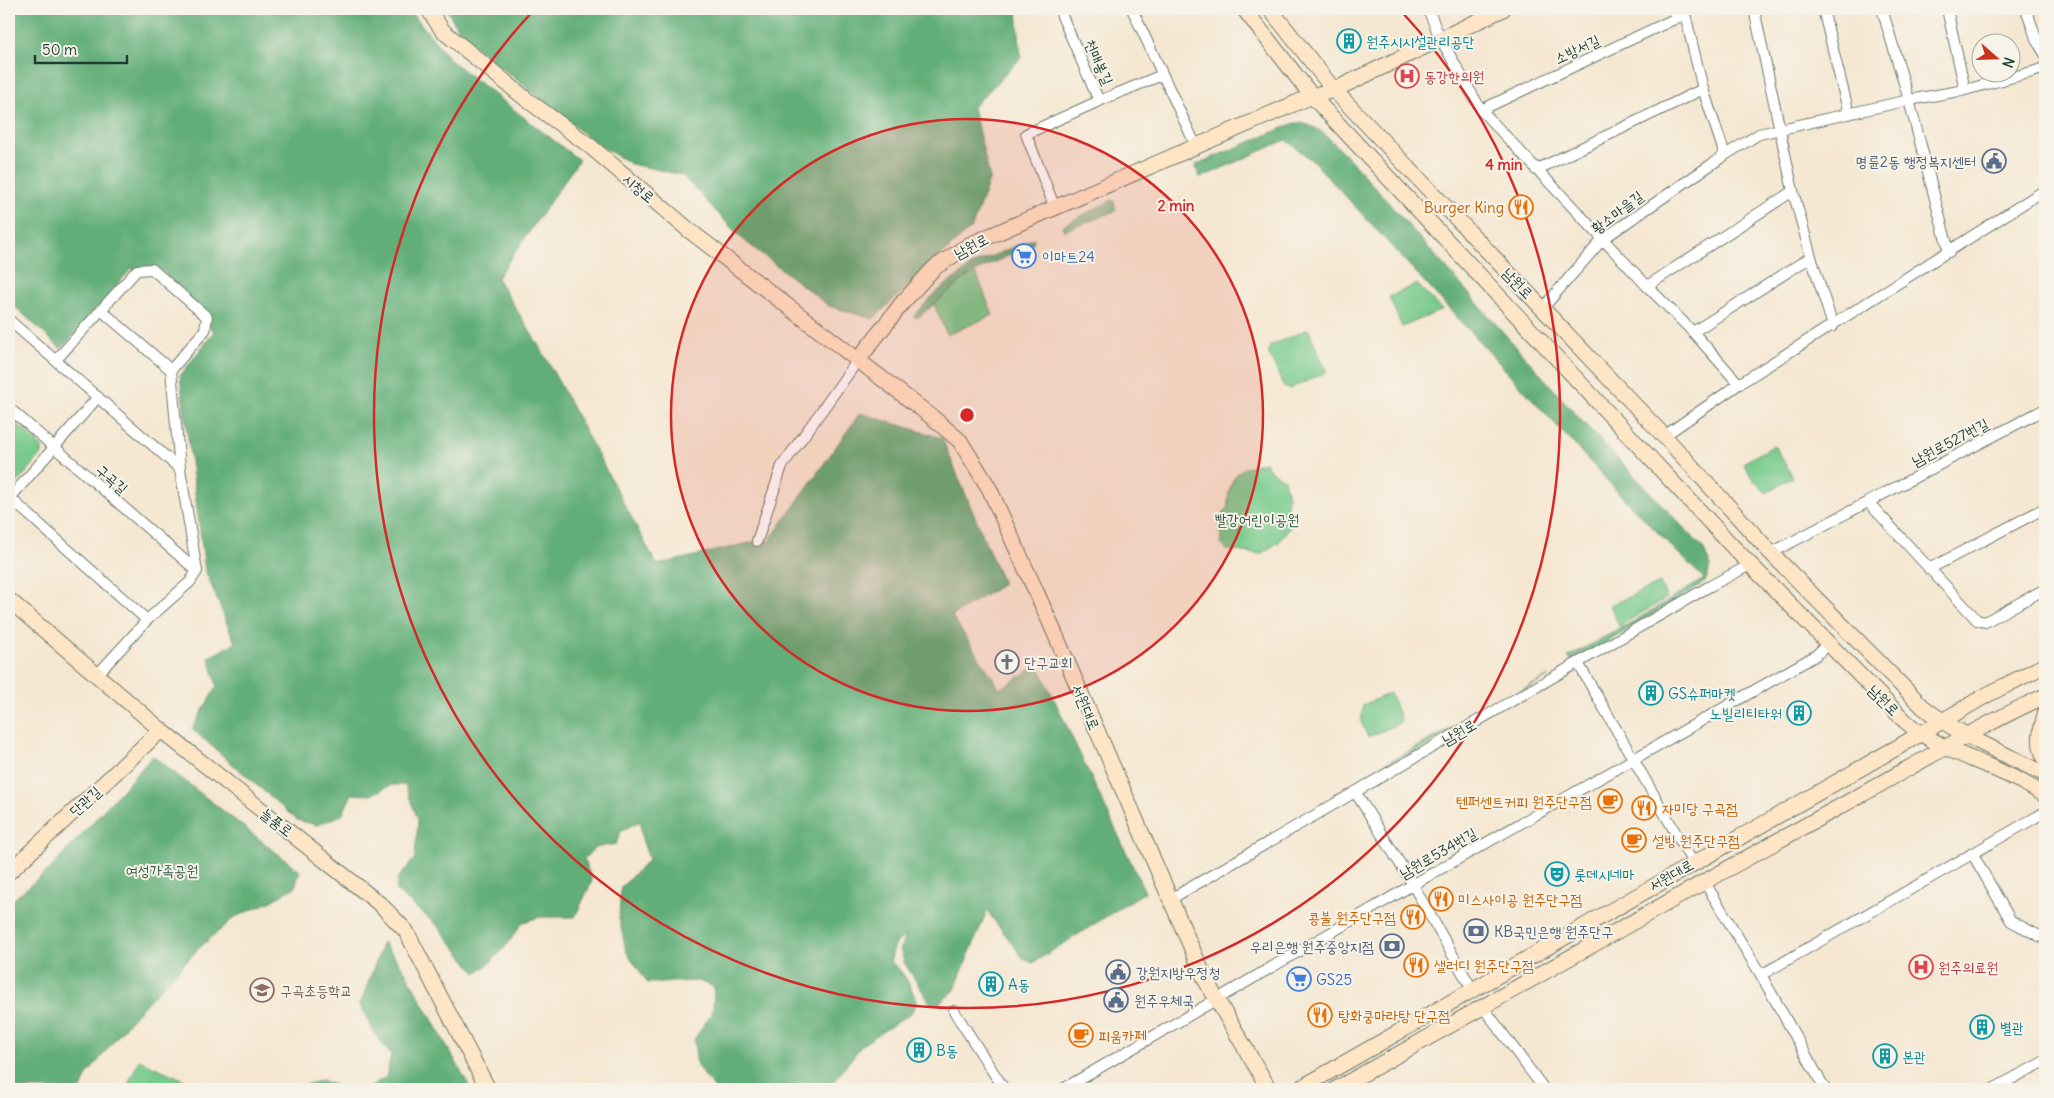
<svg xmlns="http://www.w3.org/2000/svg" width="2054" height="1098" font-family="Delius,'Poor Story',sans-serif">
  <style>
    .green { fill: #78ca8c; stroke: #4c8460 }
    .forest { fill: #62ae78; stroke: #407656 }
    .lines { fill: none; stroke-linecap: round; stroke-linejoin: round }
    .street-casing { stroke: #6a786b; stroke-width: 12 }
    .secondary-casing { stroke: #6a786b; stroke-width: 17 }
    .street { stroke: #fff; stroke-width: 10 }
    .secondary { stroke: #fee5c5; stroke-width: 15 }
    .ring { fill: none; stroke: #d62828; stroke-width: 2.5 }
    .labels { text-anchor: middle; dominant-baseline: central; stroke-width: 4; stroke-linejoin: round; paint-order: stroke }
    .culture-label { font-size: 15px; fill: #0d838f; stroke: #f7f3e8; text-anchor: start }
    .street-label { font-size: 15px; fill: #1f3d34; stroke: #f7f3e8 }
    .health-label { font-size: 15px; fill: #be3a42; stroke: #f7f3e8; text-anchor: start }
    .service-label { font-size: 15px; fill: #4e5e75; stroke: #f7f3e8; text-anchor: start }
    .food-label { font-size: 15px; fill: #c56008; stroke: #f7f3e8; text-anchor: start }
    .shop-label { font-size: 15px; fill: #366cbe; stroke: #f7f3e8; text-anchor: start }
    .park-label { font-size: 15px; fill: #315946; stroke: #f7f3e8 }
    .worship-label { font-size: 15px; fill: #5b616d; stroke: #f7f3e8; text-anchor: start }
    .education-label { font-size: 15px; fill: #785e54; stroke: #f7f3e8; text-anchor: start }
    .centre { fill: #d62828; stroke: #f7f3e8; stroke-width: 2.5 }
    .ring-label { font-size: 15px; text-anchor: middle; font-weight: bold; fill: #d62828; stroke: #f7f3e8; stroke-width: 4; stroke-linejoin: round; paint-order: stroke }
  </style>
  <rect width="100%" height="100%" fill="#f7f3e8"/>
  <filter id="ink" filterUnits="userSpaceOnUse"><feTurbulence type="fractalNoise" baseFrequency=".02" numOctaves="2"/><feDisplacementMap in="SourceGraphic" scale="10" xChannelSelector="R" yChannelSelector="G"/><feConvolveMatrix kernelMatrix="1 2 1 2 8 2 1 2 1" color-interpolation-filters="sRGB"/></filter>
  <filter id="wash" filterUnits="userSpaceOnUse"><feTurbulence type="fractalNoise" baseFrequency=".0096" numOctaves="4" result="noise"/><feDisplacementMap in="SourceGraphic" scale="20" xChannelSelector="R" yChannelSelector="G"/><feGaussianBlur stdDeviation="1.12" result="paint"/><feColorMatrix in="noise" values="0 0 0 0 0 0 0 0 0 0 0 0 0 0 0 0 0 1.4 0 .05"/><feComposite in="paint" operator="in"/></filter>
  <g filter="url(#wash)">
    <rect width="100%" height="100%" fill="#f5e7d1"/>
    <g class="green">
      <polygon points="976,273 993,315 947,335 933,302 956,282"/>
      <polygon points="1417,284 1442,310 1402,327 1389,297"/>
      <polygon points="1308,329 1327,372 1289,389 1284,387 1268,352 1270,346"/>
      <polygon points="9,416 42,447 42,454 11,490 9,489"/>
      <polygon points="1774,445 1793,477 1766,493 1754,481 1743,463"/>
      <path d="M1265,462L1271,471L1284,479L1288,496L1287,508L1292,524L1279,542L1260,554L1227,550L1221,544L1219,517L1228,508C1227,495 1231,474 1245,468C1251,465 1259,464 1265,462Z"/>
      <polygon points="1660,583 1667,598 1619,626 1610,605"/>
      <polygon points="1390,693 1402,722 1368,737 1361,722 1363,705"/>
      <polygon points="139,1060 205,1089 126,1089"/>
    </g>
    <g class="forest">
      <path d="M9,9H409L450,60L579,160L497,278L542,351L657,565L757,541H769L860,413L942,438L1003,584L952,616L1000,689L1038,665L1145,892L1033,963L1024,959L987,911L954,991L940,1003H930L904,962L900,949L906,936C895,940 892,951 891,962C905,973 911,986 917,1003L911,1013L862,1045L828,1089H715L697,1066L694,1040L713,1011L714,987L698,981L648,983L626,951L619,918L621,887L649,859L642,839L640,821L621,831L616,844L594,848L584,859L592,881L575,917H540L523,922L507,945L489,964L476,973L437,925L396,891L398,878L415,858L418,820L405,785H391L371,795L352,794L342,815L317,825L297,820L192,729L217,686L209,657L235,643L205,570L180,376L214,332L186,294L157,267L132,268L61,349L9,301Z"/>
      <polygon points="446,9 1017,9 1021,58 973,107 990,178 972,227 873,319 829,306 741,238 682,175 631,164 594,142 464,38"/>
      <path d="M1295,123C1319,123 1331,141 1347,156L1581,420L1703,548L1711,566L1705,582L1574,663L1568,657L1641,617L1704,579L1627,502L1314,162L1286,140L1202,177H1199L1196,167L1197,164Z"/>
      <polygon points="1112,200 1114,201 1116,211 1064,231 1062,227 1064,225"/>
      <polygon points="1034,238 1033,244 970,274 919,317 913,317 935,293 974,264"/>
      <polygon points="1549,676 1378,774 1381,766"/>
      <polygon points="153,756 300,871 295,887 272,901 235,917 198,949 132,1018 87,1075 81,1089 9,1089 9,903 51,868"/>
      <polygon points="383,942 405,971 471,1089 366,1089 386,1077 391,1055 375,1034 360,1005"/>
      <polygon points="322,1080 345,1089 295,1089 296,1088"/>
    </g>
  </g>
  <g filter="url(#ink)">
    <g class="lines">
      <g class="street-casing">
        <g id="street">
          <polyline points="1059,9 1099,101 1162,75"/>
          <polyline points="1132,9 1196,146"/>
          <polyline points="1428,9 1440,38 1481,110 1647,286 1693,332 1739,384"/>
          <polyline points="1754,9 1793,191 1811,257 1833,326"/>
          <polyline points="1823,9 1849,114"/>
          <polyline points="1882,9 1909,100 1949,252"/>
          <polyline points="1947,9 1965,90"/>
          <polyline points="2026,9 2037,41 2045,54"/>
          <polyline points="1684,10 1703,89 1725,155"/>
          <polyline points="1481,110 1685,14"/>
          <polyline points="1536,170 1703,89"/>
          <polyline points="1055,208 1026,134 1099,101"/>
          <polyline points="1647,286 1793,191"/>
          <polyline points="1542,309 1603,239 1725,155 1759,134 1909,100 1965,90 2039,70 2045,67"/>
          <polyline points="9,320 180,469"/>
          <polyline points="1693,332 1811,257"/>
          <polyline points="56,360 137,270 152,269 207,317 205,330 171,370"/>
          <polyline points="9,408 197,571"/>
          <polyline points="1664,436 1739,384 2045,190"/>
          <polyline points="9,497 147,620"/>
          <polyline points="9,499 98,397"/>
          <polyline points="1868,502 1977,620 1985,622 2045,589"/>
          <polyline points="757,541 782,466 858,360"/>
          <polyline points="1771,553 2045,409"/>
          <polyline points="1929,569 2045,508"/>
          <polyline points="1578,663 1693,863"/>
          <polyline points="96,676 147,620 190,582 197,571 180,469 171,370 102,311"/>
          <polyline points="1356,793 1409,878 1472,989"/>
          <polyline points="1972,853 2011,921 2045,939"/>
          <polyline points="1704,881 1761,975 1825,1089"/>
          <polyline points="1169,900 1710,586 1750,565"/>
          <polyline points="1761,975 2045,812"/>
          <polyline points="1483,1007 1544,1089"/>
          <polyline points="954,1011 1004,1089"/>
          <polyline points="1063,1089 1421,880 1815,656 1828,644"/>
          <polyline points="1993,1089 2045,1061"/>
        </g>
      </g>
      <g class="secondary-casing">
        <g id="secondary">
          <polyline points="428,9 443,31 526,99 590,146 690,231 932,417 960,441 989,488 1049,620 1206,981 1269,1089"/>
          <path d="M1244,9L1312,96L1735,549L1905,721C1932,745 1964,755 1997,770C2013,777 2030,786 2045,795"/>
          <path d="M1270,9L1334,90L1664,436L1771,553L1923,707C1960,736 2003,753 2045,774"/>
          <polyline points="858,360 903,302 934,268 969,245 1312,96 1334,90 1503,9"/>
          <polyline points="9,600 161,730 381,905 406,931 488,1089"/>
          <path d="M2045,714C2041,728 2037,745 2045,758"/>
          <polyline points="9,872 161,730"/>
          <polyline points="1299,1089 1898,747 1985,696 2045,665"/>
          <path d="M1336,1089C1504,996 1671,899 1841,806C1909,769 1975,728 2045,696"/>
        </g>
      </g>
      <use href="#street" class="street"/>
      <use href="#secondary" class="secondary"/>
    </g>
  </g>
  <circle cx="967" cy="415" r="296" fill="#d62828" fill-opacity=".12"/>
  <g class="ring">
    <circle cx="967" cy="415" r="296"/>
    <path d="M1401 11A593 593 0 1 1 533 11"/>
  </g>
  <defs>
    <g id="building-ring" transform="scale(1.25)"><circle r="9.5" fill="#f7f3e8" stroke="#0f9aa8" stroke-width="1.5"/><path d="M-4-6H4V6H1V3H-1V6H-4ZM-2.5-4.3h1.7v1.8h-1.7ZM.8-4.3h1.7v1.8H.8ZM-2.5-1h1.7V.8h-1.7ZM.8-1h1.7V.8H.8Z" fill="#0f9aa8"/></g>
    <g id="hospital-ring" transform="scale(1.25)"><circle r="9.5" fill="#f7f3e8" stroke="#e0444e" stroke-width="1.5"/><path d="M-5-5h3v3.5h4V-5h3V5h-3V1.5h-4V5h-3Z" fill="#e0444e"/></g>
    <g id="civic-ring" transform="scale(1.25)"><circle r="9.5" fill="#f7f3e8" stroke="#5c6f8a" stroke-width="1.5"/><path d="M-.6-6.5H3V-4.5H.6V-3L4-1V1h2V6H-6V1h2V-1L-.6-3ZM-1.2 2.5V6h2.4V2.5Z" fill="#5c6f8a"/></g>
    <g id="restaurant-ring" transform="scale(1.25)"><circle r="9.5" fill="#f7f3e8" stroke="#e8710a" stroke-width="1.5"/><path d="M-5-6h1v4h1v-4h1v4h1v-4h1v5L-1.5 .5V6h-2V.5L-5-1ZM5-6V6H3V1.5H1.5Q1.5-4 5-6Z" fill="#e8710a"/></g>
    <g id="supermarket-ring" transform="scale(1.25)"><circle r="9.5" fill="#f7f3e8" stroke="#3f7fe0" stroke-width="1.5"/><path d="M-6-5.5h2.5l.6 2H6L4.5 2H-2.5L-4.4-4H-6ZM-1.5 3.2a1.3 1.3 0 1 0 .1 0ZM3 3.2a1.3 1.3 0 1 0 .1 0Z" fill="#3f7fe0"/></g>
    <g id="church-ring" transform="scale(1.25)"><circle r="9.5" fill="#f7f3e8" stroke="#6b7280" stroke-width="1.5"/><path d="M-1.2-6h2.4v3.5h3.3v2.4h-3.3V6h-2.4V-.1h-3.3v-2.4h3.3Z" fill="#6b7280"/></g>
    <g id="cafe-ring" transform="scale(1.25)"><circle r="9.5" fill="#f7f3e8" stroke="#e8710a" stroke-width="1.5"/><path d="M-5.5-4.5H6V0H3Q3 3.5 0 3.5H-2.5Q-5.5 3.5-5.5 0ZM3-3.2v2h1.7v-2ZM-6 4.5H4V6H-6Z" fill="#e8710a"/></g>
    <g id="theatre-ring" transform="scale(1.25)"><circle r="9.5" fill="#f7f3e8" stroke="#0f9aa8" stroke-width="1.5"/><path d="M-5-5.5Q0-4 5-5.5V0Q5 5 0 6Q-5 5-5 0ZM-3.3-2.5H-1v1.5H-3.3ZM1-2.5H3.3v1.5H1ZM-2.8 1Q0 5.5 2.8 1Z" fill="#0f9aa8"/></g>
    <g id="bank-ring" transform="scale(1.25)"><circle r="9.5" fill="#f7f3e8" stroke="#5c6f8a" stroke-width="1.5"/><path d="M-6-4H6V4H-6ZM0-2.3a2.3 2.3 0 1 0 0 4.6a2.3 2.3 0 1 0 0-4.6Z" fill="#5c6f8a"/></g>
    <g id="school-ring" transform="scale(1.25)"><circle r="9.5" fill="#f7f3e8" stroke="#8d6e63" stroke-width="1.5"/><path d="M0-5L7-2L0 1L-7-2ZM-4 1L0 2.5L4 1V4Q0 6-4 4Z" fill="#8d6e63"/></g>
  </defs>
  <g fill-rule="evenodd">
    <use href="#building-ring" x="1349" y="41"/>
    <use href="#hospital-ring" x="1407" y="76"/>
    <use href="#civic-ring" x="1994" y="161"/>
    <use href="#restaurant-ring" x="1521" y="207"/>
    <use href="#supermarket-ring" x="1024" y="256"/>
    <use href="#church-ring" x="1007" y="662"/>
    <use href="#building-ring" x="1651" y="693"/>
    <use href="#building-ring" x="1799" y="713"/>
    <use href="#cafe-ring" x="1610" y="801"/>
    <use href="#restaurant-ring" x="1644" y="808"/>
    <use href="#cafe-ring" x="1634" y="840"/>
    <use href="#theatre-ring" x="1557" y="874"/>
    <use href="#restaurant-ring" x="1441" y="899"/>
    <use href="#restaurant-ring" x="1413" y="917"/>
    <use href="#bank-ring" x="1476" y="931"/>
    <use href="#bank-ring" x="1392" y="946"/>
    <use href="#restaurant-ring" x="1416" y="965"/>
    <use href="#hospital-ring" x="1921" y="967"/>
    <use href="#civic-ring" x="1118" y="972"/>
    <use href="#supermarket-ring" x="1299" y="979"/>
    <use href="#building-ring" x="991" y="984"/>
    <use href="#school-ring" x="262" y="990"/>
    <use href="#civic-ring" x="1116" y="1000"/>
    <use href="#restaurant-ring" x="1320" y="1015"/>
    <use href="#building-ring" x="1982" y="1027"/>
    <use href="#cafe-ring" x="1081" y="1035"/>
    <use href="#building-ring" x="919" y="1050"/>
    <use href="#building-ring" x="1885" y="1056"/>
  </g>
  <g class="labels">
    <g class="culture-label">
      <text x="1366" y="41">원주시시설관리공단</text>
      <text x="1668" y="693">GS슈퍼마켓</text>
      <text x="1782" y="713" text-anchor="end">노빌리티타워</text>
      <text x="1574" y="874">롯데시네마</text>
      <text x="1008" y="984">A동</text>
      <text x="2000" y="1027">별관</text>
      <text x="936" y="1050">B동</text>
      <text x="1902" y="1056">본관</text>
    </g>
    <g class="street-label">
      <text transform="translate(1577 49) rotate(-25)">소방서길</text>
      <text transform="translate(1099 62) rotate(66)">천매봉길</text>
      <text transform="translate(639 188) rotate(40)">시청로</text>
      <text transform="translate(1617 212) rotate(-37)">황소마을길</text>
      <text transform="translate(971 246) rotate(-28)">남원로</text>
      <text transform="translate(1518 283) rotate(46)">남원로</text>
      <text transform="translate(1950 442) rotate(-28)">남원로527번길</text>
      <text transform="translate(112 479) rotate(41)">구곡길</text>
      <text transform="translate(1884 700) rotate(45)">남원로</text>
      <text transform="translate(1086 707) rotate(67)">서원대로</text>
      <text transform="translate(1459 732) rotate(-30)">남원로</text>
      <text transform="translate(85 801) rotate(-43)">단관길</text>
      <text transform="translate(277 822) rotate(38)">늘품로</text>
      <text transform="translate(1438 853) rotate(-30)">남원로534번길</text>
      <text transform="translate(1671 875) rotate(-30)">서원대로</text>
    </g>
    <g class="health-label">
      <text x="1424" y="76">동강한의원</text>
      <text x="1938" y="967">원주의료원</text>
    </g>
    <g class="service-label">
      <text x="1976" y="161" text-anchor="end">명륜2동 행정복지센터</text>
      <text x="1494" y="931">KB국민은행 원주단구</text>
      <text x="1374" y="946" text-anchor="end">우리은행 원주중앙지점</text>
      <text x="1136" y="972">강원지방우정청</text>
      <text x="1134" y="1000">원주우체국</text>
    </g>
    <g class="food-label">
      <text x="1504" y="207" text-anchor="end">Burger King</text>
      <text x="1592" y="801" text-anchor="end">텐퍼센트커피 원주단구점</text>
      <text x="1662" y="808">자미당 구곡점</text>
      <text x="1652" y="840">설빙 원주단구점</text>
      <text x="1458" y="899">미스사이공 원주단구점</text>
      <text x="1396" y="917" text-anchor="end">콩불 원주단구점</text>
      <text x="1434" y="965">샐러디 원주단구점</text>
      <text x="1338" y="1015">탕화쿵마라탕 단구점</text>
      <text x="1098" y="1035">피움카페</text>
    </g>
    <g class="shop-label">
      <text x="1042" y="256">이마트24</text>
      <text x="1316" y="979">GS25</text>
    </g>
    <g class="park-label">
      <text x="1257" y="519">빨강어린이공원</text>
      <text x="162" y="870">여성가족공원</text>
    </g>
    <g class="worship-label">
      <text x="1024" y="662">단구교회</text>
    </g>
    <g class="education-label">
      <text x="280" y="990">구곡초등학교</text>
    </g>
  </g>
  <circle cx="967" cy="415" r="8" class="centre"/>
  <g class="ring-label">
    <text x="1504" y="170">4 min</text>
    <text x="1176" y="211">2 min</text>
  </g>
  <rect width="2054" height="1098" fill="none" stroke="#f7f3e8" stroke-width="30"/>
  <g transform="translate(1996 58) rotate(110)"><circle r="24" fill="#f7f3e8" stroke="#a1aaa0"/>
  <path d="M0-4L9 19L0 12L-9 19Z" fill="#c8321e"/>
  <text y="-8" font-size="14" font-weight="bold" text-anchor="middle" fill="#1f3d34">N</text>
  </g>
  <path d="M35 55v8h92v-8" fill="none" stroke="#1f3d34" stroke-width="2.5"/>
  <text x="42" y="55" font-size="15" fill="#1f3d34" stroke="#f7f3e8" stroke-width="4" paint-order="stroke">50 m</text>
</svg>
